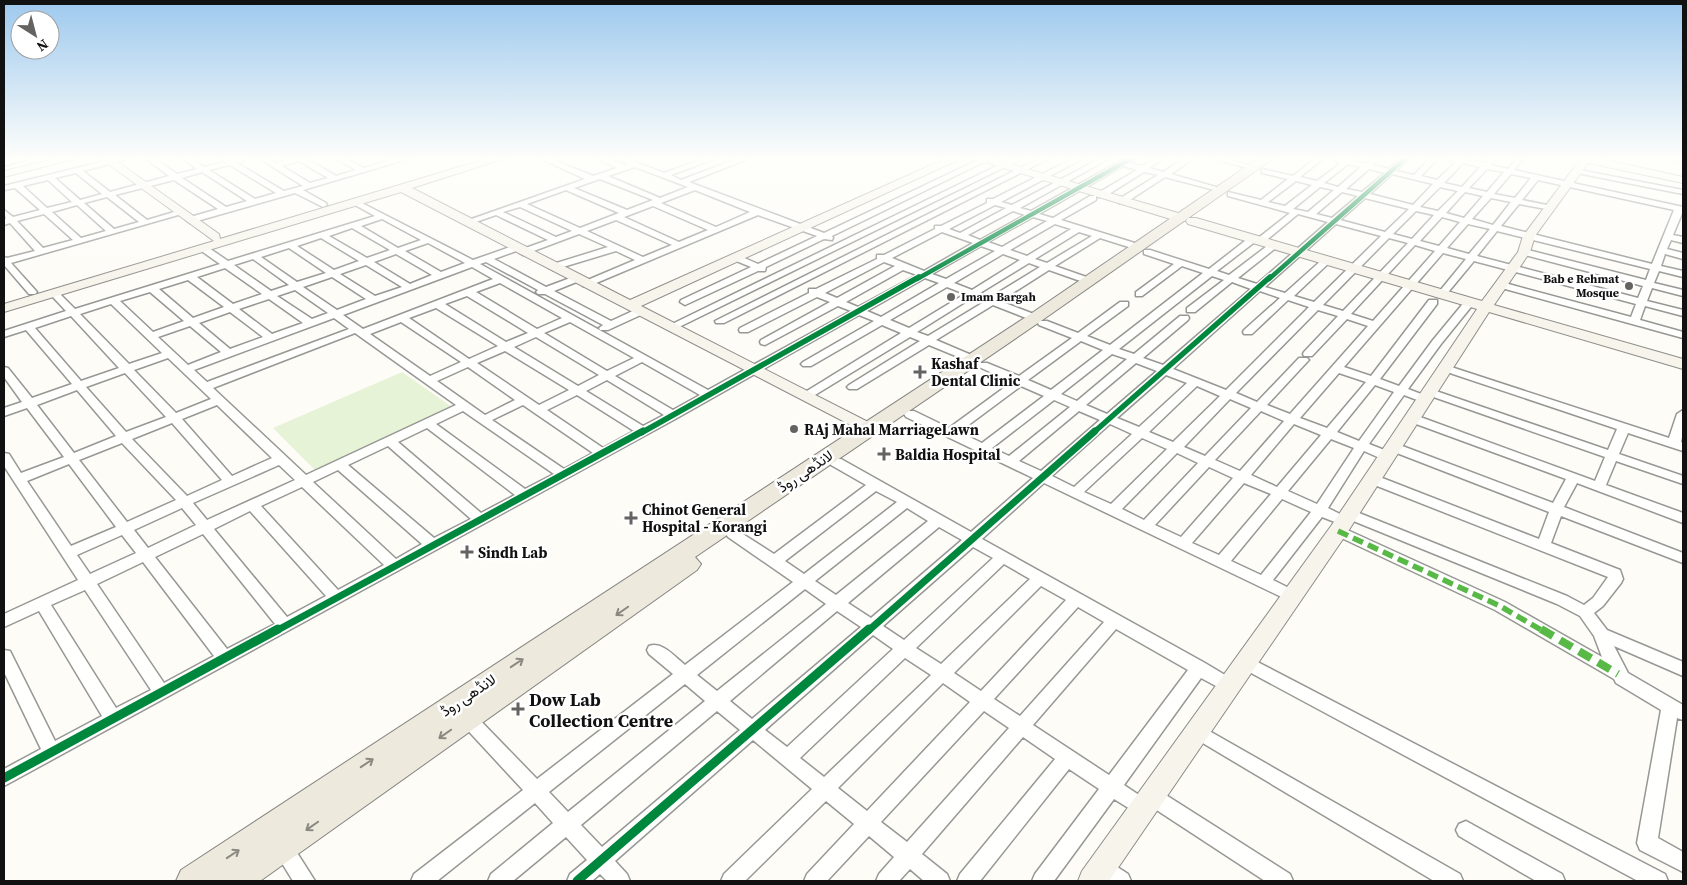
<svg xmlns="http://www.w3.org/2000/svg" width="1687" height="885" font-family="'Source Serif 4',Vazirmatn,serif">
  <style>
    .green { fill: #e7f3d7 }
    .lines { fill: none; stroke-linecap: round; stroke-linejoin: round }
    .street-casing { stroke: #979795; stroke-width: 3 }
    .secondary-casing { stroke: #8e8d8b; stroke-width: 2 }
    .primary-casing { stroke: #858482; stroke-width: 2 }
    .street { fill: #fffffe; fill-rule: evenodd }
    .secondary { fill: #f6f4eb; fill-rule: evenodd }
    .primary { fill: #ede9dc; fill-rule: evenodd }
    .quiet-far1 { stroke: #58b947; stroke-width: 5.5; stroke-dasharray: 11 5.5; stroke-linecap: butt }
    .quiet { stroke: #58b947; stroke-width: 8; stroke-dasharray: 14 8; stroke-linecap: butt }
    .cycleway-far3-casing { stroke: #fff; stroke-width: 6 }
    .cycleway-far2-casing { stroke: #fff; stroke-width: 8 }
    .cycleway-far1-casing { stroke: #fff; stroke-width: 10 }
    .cycleway-casing { stroke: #fff; stroke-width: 12 }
    .cycleway-far3 { stroke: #00873e; stroke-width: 4.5 }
    .cycleway-far2 { stroke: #00873e; stroke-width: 5.5 }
    .cycleway-far1 { stroke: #00873e; stroke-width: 7 }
    .cycleway { stroke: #00873e; stroke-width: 9 }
    .oneway { stroke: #8a8881 }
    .poi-dot { fill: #646362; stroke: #fff; stroke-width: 2 }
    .labels { text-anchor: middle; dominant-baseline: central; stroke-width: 5; stroke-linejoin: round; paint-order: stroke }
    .far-poi-label { font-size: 12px; font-weight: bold; fill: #111; stroke: #fff; text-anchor: end }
    .poi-label { font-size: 15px; font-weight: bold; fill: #111; stroke: #fff; text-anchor: start }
    .street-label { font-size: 15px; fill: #111; stroke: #fff }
    .near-poi-label { font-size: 18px; font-weight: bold; fill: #111; stroke: #fff; text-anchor: start }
  </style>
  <rect width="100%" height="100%" fill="#fdfcf7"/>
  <polygon class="green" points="402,372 452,407 316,471 273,428"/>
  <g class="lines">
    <g class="street-casing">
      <g id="street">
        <polygon points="17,158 30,158 4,166 4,162"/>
        <path d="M117,158H131L83,171L110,192L169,176L145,158H154L177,174L197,169L182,158H191L204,167L224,162V158H250L237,163L284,191L303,186L259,158H268L276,163C307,154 310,161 336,176L356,170L335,158H344L364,168L398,158H411L303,190L326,203L327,205L323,207L295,193L190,223L186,220L187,218L218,209L174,180L115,195L147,220L181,210L185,213L11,263L37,292L35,294H29L4,265V257L7,258L35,251L10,223L4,225V219H6L4,210L13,217L40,210L15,188L4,190V186ZM299,161L328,178L310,183L282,166ZM230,165L276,193L255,199L209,170ZM202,172L247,201L226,207L182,178ZM76,173L102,194L80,200L55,178ZM48,180L72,202L47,208L23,186ZM107,197L139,222L114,229L84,203ZM77,205L106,231L81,238L52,212ZM44,214L73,240L43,248L17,221Z"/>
        <path d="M539,158H549L593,176L617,168L596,158H607L624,165L628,164L623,161L627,159L664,173L705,158H717L671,175L681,180L739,158H750L689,182L824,233L982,158H992L832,236L833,238L832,240L824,239L766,267L765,271H758L685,305L680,302L681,300L751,267L734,260V256H740L758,264L817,236L758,215L589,286H583V282L635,260L616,251L553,270L548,267L550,265L608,247L579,234L523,255L518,252L520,250L548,240L496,215L467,225L463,222L585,179ZM635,167L688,187L660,198L608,176ZM600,179L653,200L627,210L574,188ZM566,190L619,213L580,228L527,204ZM695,190L750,212L716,227L661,203ZM653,206L708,230L679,242L624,217ZM520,207L572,231L556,237L503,212ZM616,220L672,245L643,257L587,231Z"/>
        <polygon points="1013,158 1023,158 675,329 671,330 666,327"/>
        <polygon points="1040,158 1050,158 724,323 716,323 715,321"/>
        <path d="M1074,158H1084L1001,202L1012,205L1101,158H1110L1020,208L1031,211L1126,158H1135L1129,163L1142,166L1155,158H1164L1149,168L1163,172L1185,158H1194L1171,174L1226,190L1222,192L1165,177L1125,203H1119V199L1158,175L1144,172L1104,197H1098V193L1137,170L1123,166L1039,214L1053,218L1090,196H1096V200L1061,220L1141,245V249H1135L1100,238L1055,266L1092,279V283H1086L1049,270L1000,301L1039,316L1040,318L1039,320H1031L993,305L936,340L976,357L978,359L976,361H968L929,345L857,389H849L847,387L849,385L920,341L910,337L810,398H802L800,396L802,394L901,333L882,325L811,366H803L801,364L803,362L874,321L859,315L677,418L4,786V769L41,749L4,672V650L10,651L55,741L102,716L39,611L4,627V614L78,580L4,466V453L9,454L21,473L64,457L27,408L4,416V408L22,402L4,377V367L8,368L32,398L72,384L26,330L4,337V331L66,311L51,295V291H57L75,309L220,264L200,250V246H206L228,261L375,216L353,204V200H356L473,260L513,246H519V250L494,259L546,287L573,277H579V281L554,291L611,321L637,309H645V313L608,330H600L599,328L603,325L545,294H538L536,292L538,290L486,262L480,264L708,390L851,311L838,306L765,345L761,344L760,342L761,340L830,302L817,297L748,332H740L739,330L740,328L809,293V289H816L877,259V255H884L935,229V226H941L987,203V199H993ZM995,205L1006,208L960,233L949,229ZM1013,211L1025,215L980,240L968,235ZM1033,217L1047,221L1002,247L988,242ZM382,219L421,240L398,248L361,226ZM1055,224L1071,229L1027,256L1010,250ZM352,228L390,250L367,258L329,236ZM942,232L973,243L924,271L892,258ZM1079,232L1092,236L1047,263L1035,259ZM321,238L359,261L334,270L297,246ZM428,243L465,263L441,272L405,251ZM981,246L995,251L946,279L932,274ZM289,248L326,273L297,282L261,257ZM396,254L432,275L410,284L374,262ZM1003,254L1020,260L972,290L954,283ZM253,259L289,285L271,291L234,265ZM884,262L895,266L837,298L825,293ZM1029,263L1040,267L991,297L980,293ZM366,265L402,287L375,296L340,274ZM472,267L493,279L363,329L343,315ZM225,268L262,294L233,304L197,277ZM903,270L917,275L858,307L846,302ZM332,277L366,299L337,310L303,287ZM925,278L939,283L881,317L867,311ZM188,280L224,307L193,318L159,289ZM500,283L562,318L537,329L476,292ZM947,287L965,294L909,328L890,320ZM295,290L328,313L312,319L277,296ZM150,292L184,321L153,332L120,301ZM467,296L528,333L506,342L445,304ZM973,297L984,302L928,336L917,332ZM269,299L303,323L272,334L239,309ZM111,304L162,353L129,364L80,314ZM436,308L498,346L469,359L409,318ZM230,312L263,337L230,349L199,323ZM71,316L119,368L81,381L35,328ZM334,318L349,329L207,382L194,370ZM401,322L461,362L430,376L370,334ZM570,322L634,358L607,371L544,333ZM190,326L221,352L188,365L158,337ZM355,333L456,405L306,475L213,388ZM536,337L599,375L578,386L514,347ZM505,351L569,390L539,405L477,363ZM168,358L211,399L176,413L134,370ZM642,362L700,395L673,410L615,376ZM468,367L515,400L485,415L437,381ZM125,373L166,417L126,432L86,387ZM607,380L664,415L643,426L586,391ZM77,390L116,436L74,453L37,405ZM577,395L634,431L603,448L547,410ZM217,405L272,458L232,476L182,419ZM523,405L593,453L564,469L492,420ZM463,411L554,474L525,489L436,424ZM172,423L222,480L187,496L132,439ZM427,428L515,495L481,513L398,442ZM122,443L176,500L127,522L79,460ZM388,446L471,519L434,538L348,465ZM69,464L116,527L71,546L27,481ZM279,465L295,480L207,520L193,503ZM338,470L422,544L396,559L313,482ZM302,487L384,565L338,590L261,506ZM182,508L196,525L148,548L134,530ZM250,511L326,596L287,617L214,529ZM203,534L275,624L227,649L155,557ZM122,535L136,553L90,574L77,555ZM143,562L214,656L164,683L97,584ZM85,590L151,690L116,708L51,605Z"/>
        <polygon points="1212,158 1225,158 1258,168 1254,170"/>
        <path d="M1316,158H1324L1300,177L1317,181L1341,163L1328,158H1353L1352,161L1366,164L1372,158H1380L1373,165L1389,169L1401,158H1409L1396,171L1414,175L1430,158H1438L1421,176L1437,180L1456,162L1445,158H1467L1466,160L1484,163L1488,158H1496L1491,165L1508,169L1517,158H1524L1514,170L1683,207V211L1673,235L1683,237V243L1671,240L1667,249L1683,253V259L1665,254L1661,266L1683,271V277L1659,271L1654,283L1683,290V296L1652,288L1647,301L1683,310V316L1645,306L1640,320L1683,332V338L1498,287V283L1501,282L1631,317L1636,304L1474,261L1445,296H1439V292L1466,259L1443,253L1344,367L1371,376L1429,300H1437V304L1380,379L1399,386L1433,340L1466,300L1470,299L1475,302L1441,344L1408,389L1429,397L1431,399L1429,401L1425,403L1404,395L1369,444L1392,453L1393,456L1392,459H1382L1364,451L1328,508L1342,515L1344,511H1354L1567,596L1584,605L1593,598L1608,577L1367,482L1365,479L1372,475L1377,476L1539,539L1549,512L1389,450L1387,447L1389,444H1397L1553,503L1566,479L1408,421L1406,418L1412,414L1595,481L1605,457L1425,394L1423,392L1425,390H1433L1608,450L1617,429L1441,370L1439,368L1445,365L1669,438L1677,414L1683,410V433L1681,442L1683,443V451L1628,433L1619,454L1683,476V484L1616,461L1606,485L1683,513V523L1577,483L1564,507L1683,553V563L1561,516L1551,543L1620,570L1623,579L1621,583L1603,606L1594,613L1607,630L1683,662V676L1614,646L1628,673L1683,705V720L1677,718L1658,838L1683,852V872L1640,850L1637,843L1661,710L1616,683L1614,679L1495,610L1333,534L1331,531L1333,528H1343L1505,602L1602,657L1594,636L1580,616L1557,604L1351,520L1350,524H1340L1322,517L1273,580L1297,592L1300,596L1297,600L1292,602L1044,483L982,539L1205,663L1235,681L1237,686L1235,691L1229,693L1201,678L1124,785L1142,797L1144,790L1151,787L1158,790L1290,874L1293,881H1265L1152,807L1150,814L1143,817L1114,799L1054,881H1032L1035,874L1099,789L1069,769L980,881H957L960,874L1055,759L1023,737L922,854L947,874L950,881H924L910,869L899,881H876L879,874L894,857L869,836L827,881H804L807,874L854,824L826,801L745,881H721L724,874L812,789L753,740L615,861L627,874L630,881H607L600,874L592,881H567L570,874L587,860L566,837L513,881H488L491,874L553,823L535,803L437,881H411L414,874L523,790L461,723L458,718L461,713L467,711L473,713L537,779L673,674L649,654L647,650L649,646C662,641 675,657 685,665L793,582L728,537L726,534L728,531H738L774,554L866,485L831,465L830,462L831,459H841L971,532L1033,478L906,417L904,414L906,411H914L949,428L1012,382L979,367L977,365L979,363H987L1019,376L1072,338L1039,325L1038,323L1039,321H1047L1078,333L1120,302H1128V306L1087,336L1110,345L1203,273L1182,266L1142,296H1136V292L1174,264L1144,254V250H1150L1209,269L1250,237L1257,239L1290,213L1228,196V192L1261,200L1288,179L1262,173V169L1293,176ZM1463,163L1480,167L1462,187L1444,183ZM1348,164L1361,167L1338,187L1324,183ZM1369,169L1385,173L1362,192L1346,189ZM1487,169L1504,172L1487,192L1469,188ZM1392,174L1433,184L1413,205L1370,194ZM1511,174L1531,178L1515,198L1494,194ZM1538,180L1674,210L1652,264L1501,226L1519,204L1552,210V206L1522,200ZM1296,181L1312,185L1285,206L1268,202ZM1320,187L1334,190L1308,212L1293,209ZM1440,187L1458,191L1438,211L1420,207ZM1342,192L1358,196L1332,218L1316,214ZM1465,192L1483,196L1464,218L1446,213ZM1365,198L1409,209L1385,232L1340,220ZM1491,198L1511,202L1493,225L1472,219ZM1416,211L1434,215L1412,239L1393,234ZM1298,214L1328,222L1257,284L1238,278L1277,247V243H1271L1229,275L1217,271L1256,241L1263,243ZM1442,217L1460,222L1439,246L1420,241ZM1336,224L1381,236L1314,302L1294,296L1330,262V258H1324L1285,293L1265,287ZM1468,224L1490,229L1469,254L1447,248ZM1497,231L1650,269L1646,280L1524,249L1519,252L1521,254L1643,286L1638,298L1477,256ZM1389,238L1408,243L1343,311L1323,305ZM1415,245L1435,251L1373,321L1351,314ZM1212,276L1224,280L1187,308V312H1195L1232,282L1251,289L1163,365L1143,358L1188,320L1189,318L1188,316H1180L1134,354L1119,349ZM1260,291L1280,298L1244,330L1243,332L1244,334H1252L1288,300L1309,307L1226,390L1173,369ZM1318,310L1338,316L1304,352L1303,354L1304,356H1312L1347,319L1368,326L1290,414L1267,405L1307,362L1309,360L1307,358H1299L1257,402L1236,393ZM1081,341L1103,350L1051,390L1028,380ZM1112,354L1127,359L1077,401L1061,394ZM1136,363L1157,371L1107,414L1086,405ZM1339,373L1366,382L1327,428L1300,418ZM1166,375L1187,383L1139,427L1117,418ZM1375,385L1394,392L1359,441L1337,432ZM1021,386L1044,396L982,443L959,432ZM1197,386L1220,396L1173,442L1149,432ZM1230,399L1251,408L1205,456L1184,447ZM1054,400L1070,407L1009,456L992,448ZM1079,411L1100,420L1041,471L1019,461ZM1261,411L1284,421L1240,471L1215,460ZM1110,424L1132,434L1074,487L1052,476ZM1294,424L1321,435L1277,487L1251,475ZM1142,438L1167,449L1111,504L1084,492ZM1331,439L1354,448L1317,504L1288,491ZM1177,453L1198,463L1144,520L1122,509ZM1209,467L1233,478L1181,537L1155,525ZM1244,483L1271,494L1219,555L1192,543ZM876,491L897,502L804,574L785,561ZM1282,499L1311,512L1261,575L1231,561ZM907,508L928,521L836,595L815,581ZM939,527L962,540L871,618L848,603ZM973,547L993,558L904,640L883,626ZM1004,564L1030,579L941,664L916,648ZM1041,586L1066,600L981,691L954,673ZM805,589L826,604L717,691L697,675ZM1078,607L1104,622L1020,716L994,699ZM837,611L861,627L752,719L730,701ZM1116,629L1188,670L1109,775L1033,725ZM873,635L893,649L787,747L765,730ZM905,658L931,675L824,777L800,758ZM943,683L970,702L867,811L838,788ZM685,684L705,701L568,812L549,792ZM717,711L740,730L602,847L581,825ZM984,711L1009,728L907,842L881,822Z"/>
        <polygon points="1673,158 1683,158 1683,162 1673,160"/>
        <polygon points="1574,169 1683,190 1683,194 1577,173 1573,171"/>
        <polygon points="1246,656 1665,874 1668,881 1638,881 1240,667 1238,662 1240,657"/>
        <polygon points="1197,724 1460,874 1463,881 1434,881 1191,736 1188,731 1191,726"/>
        <polygon points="1466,821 1562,874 1565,881 1536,881 1459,836 1456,830 1459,824"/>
        <polygon points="282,838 289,840 315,881 293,881 272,847 275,840"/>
        <path d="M1102,857L1128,874L1131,881C1115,881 1099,884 1092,867L1095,860Z"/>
      </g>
    </g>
    <g class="secondary-casing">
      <g id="secondary">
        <polygon points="58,158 78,158 4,177 4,171"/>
        <polygon points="100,158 112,158 219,234 220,239 489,158 506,158 412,188 630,300 947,158 962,158 641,306 874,425 877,429 874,433 868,434 401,192 4,312 4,304 214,241"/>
        <polygon points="971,158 989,158 1185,215 1187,218 1185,221 1177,221"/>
        <polygon points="1575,158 1597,158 1683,177 1683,183 1588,163 1535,236 1530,252 1494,305 1683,359 1683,369 1489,312 1345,536 1109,881 1078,881 1082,871 1331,526 1477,309 1188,224 1186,221 1188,218 1196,218 1482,301 1518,252 1523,236 1579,161"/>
      </g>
    </g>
    <g class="primary-casing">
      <polygon id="primary" points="1259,158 1274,158 1041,321 695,557 701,564 697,570 260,881 176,881 181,870 1029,315"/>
    </g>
    <use href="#street" class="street"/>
    <use href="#secondary" class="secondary"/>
    <use href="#primary" class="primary"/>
    <polyline class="quiet-far1" points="1338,531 1500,606 1543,631"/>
    <polyline class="quiet" points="1541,629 1618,674"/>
    <g class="cycleway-far3-casing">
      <g id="cycleway-far3">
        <polyline points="917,279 1132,158"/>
        <polyline points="1269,279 1406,158"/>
      </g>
    </g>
    <g class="cycleway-far2-casing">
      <g id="cycleway-far2">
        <polyline points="641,433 919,277"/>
        <polyline points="1093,433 1270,277"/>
      </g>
    </g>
    <g class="cycleway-far1-casing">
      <g id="cycleway-far1">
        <polyline points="276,631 643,431"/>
        <polyline points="868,631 1095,431"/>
      </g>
    </g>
    <g class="cycleway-casing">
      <g id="cycleway">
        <polyline points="4,778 278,629"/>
        <polyline points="577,881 869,629"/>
      </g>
    </g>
    <use href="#cycleway-far3" class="cycleway-far3"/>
    <use href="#cycleway-far2" class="cycleway-far2"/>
    <use href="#cycleway-far1" class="cycleway-far1"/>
    <use href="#cycleway" class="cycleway"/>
  </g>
  <defs><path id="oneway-shaft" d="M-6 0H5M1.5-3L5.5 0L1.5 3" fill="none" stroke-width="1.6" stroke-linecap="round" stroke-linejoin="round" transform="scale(1.25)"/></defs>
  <g class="oneway">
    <use href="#oneway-shaft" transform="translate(622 611) rotate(145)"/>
    <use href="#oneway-shaft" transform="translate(517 663) rotate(-34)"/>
    <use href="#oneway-shaft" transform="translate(445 734) rotate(145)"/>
    <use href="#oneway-shaft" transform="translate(367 763) rotate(-34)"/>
    <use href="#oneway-shaft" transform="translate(312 826) rotate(145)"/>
    <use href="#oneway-shaft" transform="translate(233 854) rotate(-34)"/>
  </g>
  <linearGradient id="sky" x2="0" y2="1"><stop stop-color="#9dc9ee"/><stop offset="0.56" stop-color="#fefefb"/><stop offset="1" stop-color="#fefefb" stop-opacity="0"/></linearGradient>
  <rect width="1687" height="282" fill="url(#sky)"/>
  <g class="poi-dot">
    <circle cx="1629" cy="286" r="5"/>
    <circle cx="951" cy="297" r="5"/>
    <path d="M917.5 364.5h5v5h5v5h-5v5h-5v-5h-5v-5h5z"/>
    <circle cx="794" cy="429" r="5"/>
    <path d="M881.5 446.5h5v5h5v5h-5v5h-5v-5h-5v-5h5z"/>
    <path d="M628.5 510.5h5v5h5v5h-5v5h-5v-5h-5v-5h5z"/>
    <path d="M464.5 544.5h5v5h5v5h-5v5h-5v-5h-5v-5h5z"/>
    <path d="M515.5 701.5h5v5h5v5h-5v5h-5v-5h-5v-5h5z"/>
  </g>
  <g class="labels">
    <g class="far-poi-label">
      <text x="1619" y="279">Bab e Rehmat<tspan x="1619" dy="14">Mosque</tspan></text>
      <text x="961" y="297" text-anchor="start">Imam Bargah</text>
    </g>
    <g class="poi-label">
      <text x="931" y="363">Kashaf<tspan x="931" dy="17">Dental Clinic</tspan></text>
      <text x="804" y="429">RAj Mahal MarriageLawn</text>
      <text x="895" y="454">Baldia Hospital</text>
      <text x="642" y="509">Chinot General<tspan x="642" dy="17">Hospital - Korangi</tspan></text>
      <text x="478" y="552">Sindh Lab</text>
    </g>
    <g class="street-label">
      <text transform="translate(805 471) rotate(-34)">لانڈھی روڈ</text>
      <text transform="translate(468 695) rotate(-34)">لانڈھی روڈ</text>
    </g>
    <g class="near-poi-label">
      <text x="529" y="699">Dow Lab<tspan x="529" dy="21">Collection Centre</tspan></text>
    </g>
  </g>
  <rect width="1687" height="885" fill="none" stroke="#111111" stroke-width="10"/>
  <g transform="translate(35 35) rotate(144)"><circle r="24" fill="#ffffff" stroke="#a0a0a0"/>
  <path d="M0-4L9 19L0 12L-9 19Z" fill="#646362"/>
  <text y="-8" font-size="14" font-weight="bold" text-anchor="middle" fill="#111111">N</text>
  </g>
</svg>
